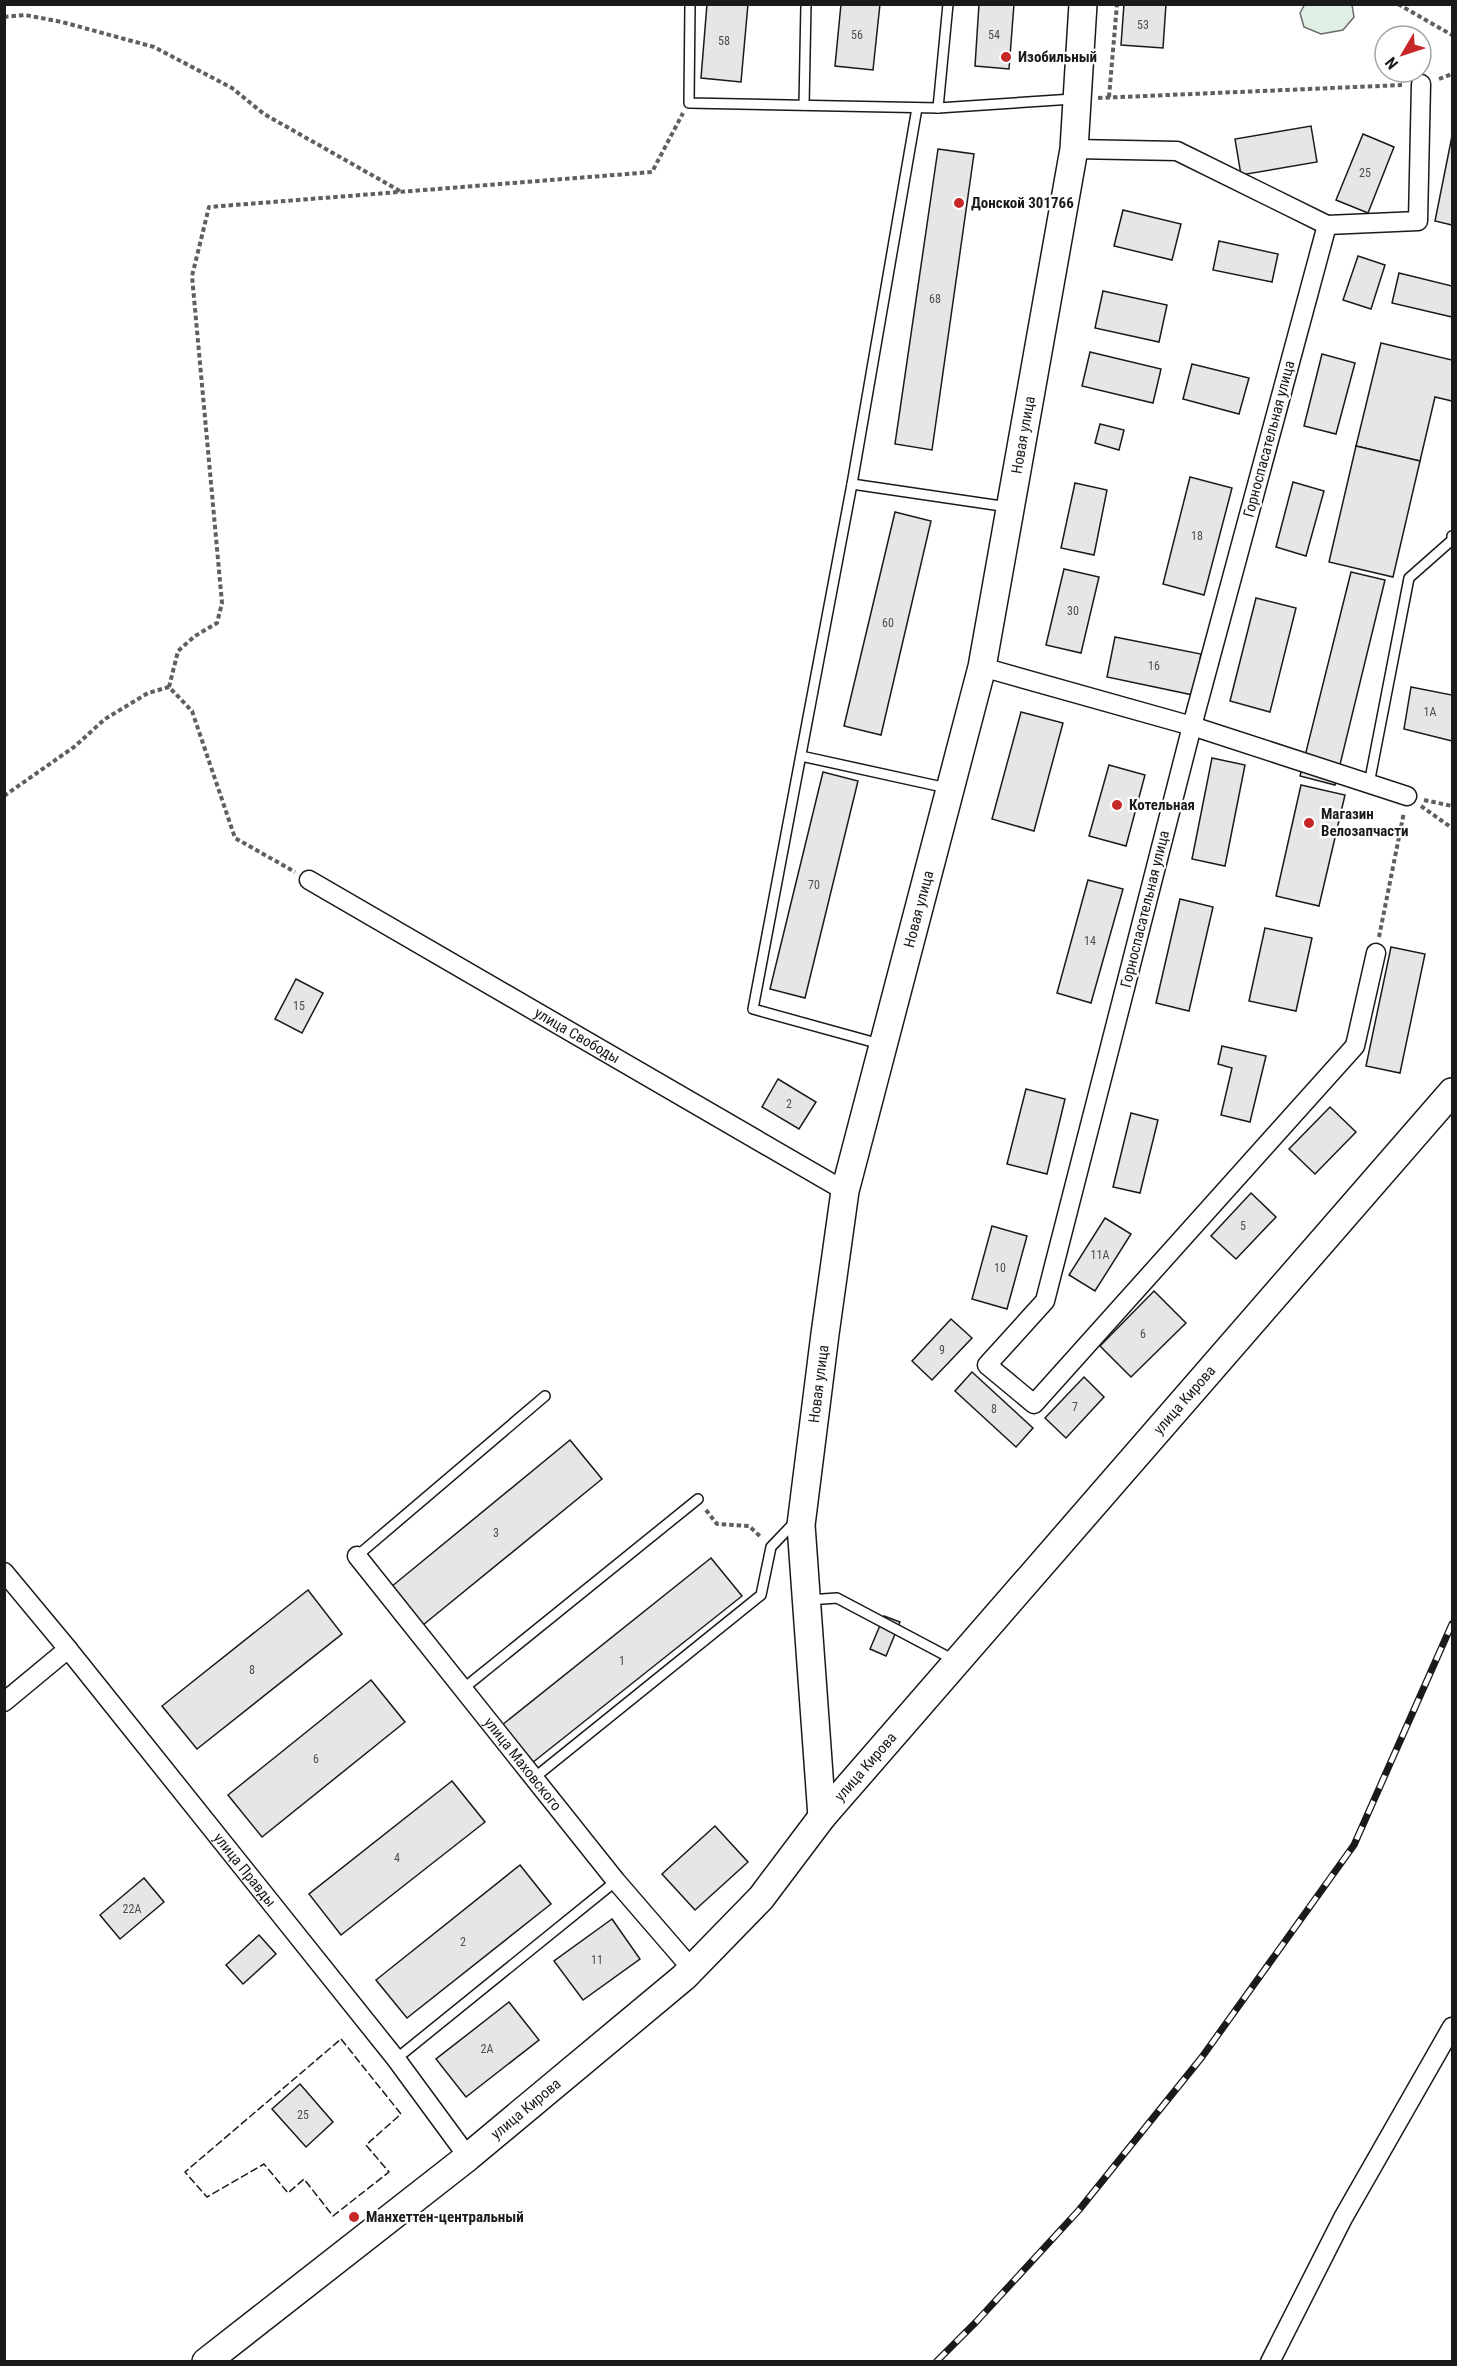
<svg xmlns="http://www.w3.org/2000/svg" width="1457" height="2366" font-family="'Roboto Condensed',sans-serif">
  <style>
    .green { fill: #e0efe3; stroke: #6a6a6a; stroke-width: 1.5 }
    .building { fill: #e6e6e6; stroke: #1a1a1a; stroke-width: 1.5 }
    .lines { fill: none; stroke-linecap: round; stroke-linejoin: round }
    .lane-casing { stroke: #1a1a1a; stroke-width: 12 }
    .street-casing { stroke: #1a1a1a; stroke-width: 21 }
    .secondary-casing { stroke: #1a1a1a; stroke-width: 30 }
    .path { stroke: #5f5f5f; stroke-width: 4; stroke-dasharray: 4.5 3; stroke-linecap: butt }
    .lane { stroke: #fff; stroke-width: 9 }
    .street { stroke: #fff; stroke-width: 18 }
    .secondary { stroke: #fff; stroke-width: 27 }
    .rail-casing { stroke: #1a1a1a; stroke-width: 7 }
    .rail { stroke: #fff; stroke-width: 4.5; stroke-dasharray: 14; stroke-linecap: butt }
    .fence { stroke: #1a1a1a; stroke-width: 1.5; stroke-dasharray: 8 3; stroke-linecap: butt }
    .poi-dot { fill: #c62828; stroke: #fff; stroke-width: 2 }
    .labels { text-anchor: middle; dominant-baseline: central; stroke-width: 4.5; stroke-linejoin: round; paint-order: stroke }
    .number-label { font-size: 12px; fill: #4d4d4d }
    .poi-label { font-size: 15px; font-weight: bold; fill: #1a1a1a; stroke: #fff; text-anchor: start }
    .street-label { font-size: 15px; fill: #1a1a1a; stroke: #fff }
  </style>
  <rect width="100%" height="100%" fill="#fff"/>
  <polygon class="green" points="1305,4 1352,5 1354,17 1343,30 1321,34 1304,27 1300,13"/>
  <g class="building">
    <polygon points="707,4 748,4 741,82 701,78"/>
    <polygon points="841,4 880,4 873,70 835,66"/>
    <polygon points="979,4 1014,4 1009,69 975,66"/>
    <polygon points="1124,4 1166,4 1163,48 1121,45"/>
    <polygon points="1311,126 1317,162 1241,175 1235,139"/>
    <polygon points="1363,134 1394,147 1368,213 1336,200"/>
    <polygon points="1452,136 1452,225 1435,221"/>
    <polygon points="938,149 974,154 932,450 895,444"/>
    <polygon points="1123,210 1181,224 1172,260 1114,246"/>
    <polygon points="1219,241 1278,254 1272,282 1213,270"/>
    <polygon points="1358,256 1385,265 1371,309 1343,300"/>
    <polygon points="1399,273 1452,286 1452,317 1392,303"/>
    <polygon points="1103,291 1167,305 1159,342 1095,328"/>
    <polygon points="1381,343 1452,360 1452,401 1435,397 1420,461 1356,446"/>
    <polygon points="1090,352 1161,369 1153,403 1082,386"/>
    <polygon points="1322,354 1355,363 1336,434 1304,426"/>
    <polygon points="1192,364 1249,378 1239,414 1183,399"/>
    <polygon points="1100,424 1124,430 1119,450 1095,443"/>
    <polygon points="1356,446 1420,461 1393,577 1329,562"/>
    <polygon points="1190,477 1232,488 1204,595 1163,584"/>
    <polygon points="1293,482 1324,491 1306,556 1276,547"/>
    <polygon points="1075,483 1107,490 1094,555 1061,548"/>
    <polygon points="895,512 931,521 881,735 844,726"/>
    <polygon points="1064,569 1099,577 1081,653 1046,645"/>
    <polygon points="1351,572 1385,580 1335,785 1300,776"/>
    <polygon points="1256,598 1296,608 1270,712 1230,701"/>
    <polygon points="1115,637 1201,654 1193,695 1107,677"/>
    <polygon points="1411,687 1452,695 1452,741 1404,729"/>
    <polygon points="1021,712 1063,723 1034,831 992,819"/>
    <polygon points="1212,758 1245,765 1225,866 1192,859"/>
    <polygon points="1109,765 1145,775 1126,846 1089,836"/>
    <polygon points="823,772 858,781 805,998 770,989"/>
    <polygon points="1301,785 1345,795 1319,906 1276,896"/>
    <polygon points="1088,880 1123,889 1091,1003 1057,993"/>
    <polygon points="1180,899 1213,907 1189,1011 1156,1003"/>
    <polygon points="1265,928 1312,938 1296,1011 1249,1001"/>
    <polygon points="1391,947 1425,954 1400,1073 1366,1066"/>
    <polygon points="296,979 323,993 302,1033 275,1019"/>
    <polygon points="1222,1046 1266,1056 1250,1122 1221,1115 1232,1068 1218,1064"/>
    <polygon points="778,1079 816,1102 799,1129 762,1107"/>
    <polygon points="1026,1089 1065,1099 1047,1174 1007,1164"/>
    <polygon points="1330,1107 1356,1132 1315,1174 1289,1149"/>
    <polygon points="1131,1113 1158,1120 1140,1193 1113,1187"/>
    <polygon points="1251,1193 1276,1217 1236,1259 1211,1236"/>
    <polygon points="1105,1218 1131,1234 1095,1291 1069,1275"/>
    <polygon points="992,1226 1027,1236 1007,1309 972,1299"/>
    <polygon points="1154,1291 1186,1323 1131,1377 1100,1346"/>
    <polygon points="951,1319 972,1338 932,1380 912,1361"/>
    <polygon points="972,1372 1033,1428 1016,1447 955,1391"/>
    <polygon points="1084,1377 1104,1397 1066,1438 1045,1418"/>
    <polygon points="570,1440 602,1479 423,1625 391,1587"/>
    <polygon points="711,1558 742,1596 532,1763 502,1725"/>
    <polygon points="308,1590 342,1634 197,1749 162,1706"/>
    <polygon points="884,1616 900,1622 886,1656 870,1649"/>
    <polygon points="371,1680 405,1722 262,1837 228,1795"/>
    <polygon points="452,1781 485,1822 341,1935 309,1894"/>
    <polygon points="715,1826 748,1862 695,1910 662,1874"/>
    <polygon points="520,1865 551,1904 407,2018 376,1980"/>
    <polygon points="144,1878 164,1902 120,1939 100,1915"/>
    <polygon points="612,1919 640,1959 583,2000 554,1961"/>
    <polygon points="259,1935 276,1954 243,1984 226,1965"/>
    <polygon points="509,2002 539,2040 466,2097 436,2059"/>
    <polygon points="300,2084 333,2122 306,2147 272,2109"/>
  </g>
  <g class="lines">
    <g class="lane-casing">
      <g id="lane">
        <polyline points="690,4 689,103 938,108 1073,99"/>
        <polyline points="804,105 806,4"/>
        <polyline points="938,108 948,4"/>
        <polyline points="852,484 1008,507"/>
        <polyline points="801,756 947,788"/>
        <polyline points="1369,784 1409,578 1452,540 1452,536"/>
        <polyline points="880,1044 753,1009 852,484 917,108"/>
        <polyline points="357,1556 545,1396"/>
        <polyline points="808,1600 837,1598 956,1661"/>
        <polyline points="464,1688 698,1499"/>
        <polyline points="534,1778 761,1595 771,1547 792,1525 797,1525"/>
        <polyline points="396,2059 616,1881"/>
      </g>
    </g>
    <g class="street-casing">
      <g id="street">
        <polyline points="1074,149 1177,151 1327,225 1418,221 1421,84"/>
        <polyline points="1327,225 1192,726 1045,1301 987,1365 1034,1404 1355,1046 1376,953"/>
        <polyline points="982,667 1192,726 1407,796"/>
        <path id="s1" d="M309,880L845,1191"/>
        <path id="s2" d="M357,1556L616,1881L692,1969"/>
        <polyline points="4,1572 68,1649"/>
        <path id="s3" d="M4,1702L68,1649L396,2059L468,2157"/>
        <polyline points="1270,2362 1343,2218 1452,2027"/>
      </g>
    </g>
    <g class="secondary-casing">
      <g id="secondary">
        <path id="s4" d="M822,1817L801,1525L825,1334L845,1191L982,667L1074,149L1083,4"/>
        <path id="s5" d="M206,2362L468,2157L684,1977L761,1898L822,1817L1452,1092"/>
      </g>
    </g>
    <g class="path">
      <polyline points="1398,4 1452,35"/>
      <polyline points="4,17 25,15 62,22 154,47 232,88 264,114 400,191"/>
      <polyline points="1439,79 1452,74"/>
      <polyline points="1109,97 1117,4"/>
      <polyline points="1098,98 1402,85"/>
      <polyline points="169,687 178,651 195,636 217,623 222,603 192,276 209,207 652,172 683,113"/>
      <polyline points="4,796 74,747 105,719 148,693 169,687 192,711 235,838 295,872"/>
      <polyline points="1424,800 1452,806"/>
      <polyline points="1421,806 1452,828"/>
      <polyline points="1379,937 1404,812"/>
      <polyline points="706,1510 717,1524 749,1526 762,1538"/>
    </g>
    <use href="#lane" class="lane"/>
    <use href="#street" class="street"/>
    <use href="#secondary" class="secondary"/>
    <g class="rail-casing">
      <polyline id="rail" points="936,2362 976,2322 1079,2210 1202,2057 1354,1845 1452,1624"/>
    </g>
    <use href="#rail" class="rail"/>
    <polygon class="fence" points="341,2039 401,2114 366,2145 389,2172 333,2216 304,2179 288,2193 264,2164 207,2197 185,2172"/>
  </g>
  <g class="poi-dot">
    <circle cx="1006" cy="57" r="6"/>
    <circle cx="959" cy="203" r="6"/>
    <circle cx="1117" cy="805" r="6"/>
    <circle cx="1309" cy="823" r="6"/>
    <circle cx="354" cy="2217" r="6"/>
  </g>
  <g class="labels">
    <g class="number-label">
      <text x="1143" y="25">53</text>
      <text x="857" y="35">56</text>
      <text x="994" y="35">54</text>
      <text x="724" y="41">58</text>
      <text x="1365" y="173">25</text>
      <text x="935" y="299">68</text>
      <text x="1197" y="536">18</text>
      <text x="1073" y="611">30</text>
      <text x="888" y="623">60</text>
      <text x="1154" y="666">16</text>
      <text x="1430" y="712">1А</text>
      <text x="814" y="885">70</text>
      <text x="1090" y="941">14</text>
      <text x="299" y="1006">15</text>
      <text x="789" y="1104">2</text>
      <text x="1243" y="1226">5</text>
      <text x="1100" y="1255">11А</text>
      <text x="1000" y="1268">10</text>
      <text x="1143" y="1334">6</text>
      <text x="942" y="1350">9</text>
      <text x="1075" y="1407">7</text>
      <text x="994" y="1409">8</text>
      <text x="496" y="1533">3</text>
      <text x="622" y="1661">1</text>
      <text x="252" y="1670">8</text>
      <text x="316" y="1759">6</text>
      <text x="397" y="1858">4</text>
      <text x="132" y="1909">22А</text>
      <text x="463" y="1942">2</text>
      <text x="597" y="1960">11</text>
      <text x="487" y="2049">2А</text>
      <text x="303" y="2115">25</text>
    </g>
    <g class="poi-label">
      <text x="1018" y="57">Изобильный</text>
      <text x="971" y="203">Донской 301766</text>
      <text x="1129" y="805">Котельная</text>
      <text x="1321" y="814">Магазин<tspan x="1321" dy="17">Велозапчасти</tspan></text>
      <text x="366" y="2217">Манхеттен-центральный</text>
    </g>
    <g class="street-label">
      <text stroke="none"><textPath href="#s4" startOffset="1407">Новая улица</textPath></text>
      <text transform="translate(1269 439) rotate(-75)">Горноспасательная улица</text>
      <text stroke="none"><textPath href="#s4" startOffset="921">Новая улица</textPath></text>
      <text transform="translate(1145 909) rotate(-76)">Горноспасательная улица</text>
      <text stroke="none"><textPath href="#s1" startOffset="310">улица Свободы</textPath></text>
      <text stroke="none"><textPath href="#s4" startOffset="435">Новая улица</textPath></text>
      <text stroke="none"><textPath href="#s5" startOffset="1378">улица Кирова</textPath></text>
      <text stroke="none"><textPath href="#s2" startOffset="266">улица Маховского</textPath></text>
      <text stroke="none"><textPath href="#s5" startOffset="892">улица Кирова</textPath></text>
      <text stroke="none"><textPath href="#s3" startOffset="366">улица Правды</textPath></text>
      <text stroke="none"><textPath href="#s5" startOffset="408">улица Кирова</textPath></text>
    </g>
  </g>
  <rect width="1457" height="2366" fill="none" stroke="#1a1a1a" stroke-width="12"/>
  <g transform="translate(1403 54) rotate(231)"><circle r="28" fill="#ffffff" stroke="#a3a3a3" stroke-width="1.5"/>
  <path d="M0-4.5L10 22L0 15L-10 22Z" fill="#c62828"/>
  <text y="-9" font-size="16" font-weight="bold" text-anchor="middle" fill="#1a1a1a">N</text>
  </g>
</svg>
